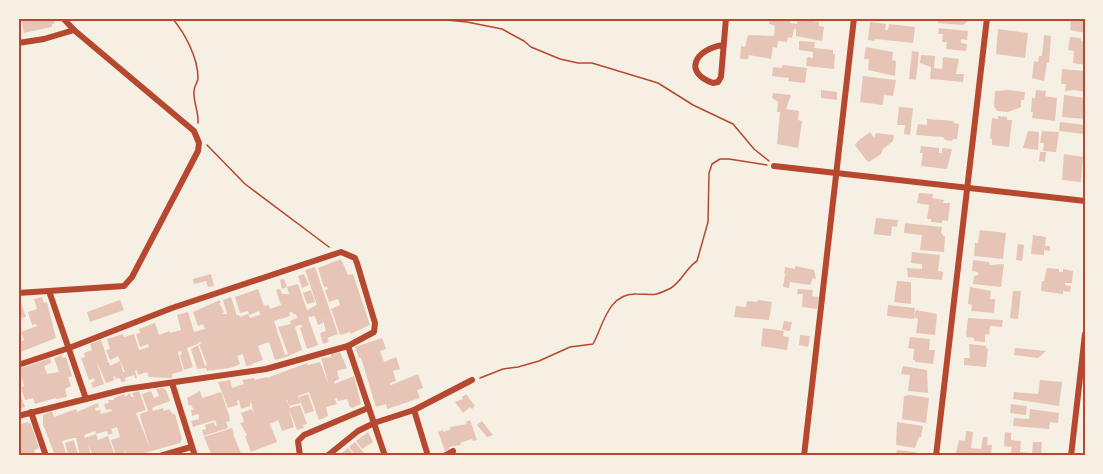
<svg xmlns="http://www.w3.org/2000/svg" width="1103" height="474" font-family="Helvetica,sans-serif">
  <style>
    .building { fill: #e6c5b7; fill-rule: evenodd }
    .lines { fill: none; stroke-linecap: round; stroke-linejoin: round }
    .path { stroke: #b5482f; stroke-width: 1.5 }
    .minor { stroke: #b5482f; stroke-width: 6 }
    .neatline { fill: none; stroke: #b5482f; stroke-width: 2 }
  </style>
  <rect width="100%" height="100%" fill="#f6efe4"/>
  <g class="building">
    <polygon points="21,18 51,18 55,23 52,24 52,27 24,33"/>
    <polygon points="770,18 790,18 790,23 797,24 798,18 812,19 812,21 819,22 819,26 824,27 822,41 796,36 796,29 794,29 792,38 788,37 787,42 778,41 777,48 773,47 771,59 749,55 748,59 740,59 741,46 745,47 748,35 774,36 775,27 774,25 769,24"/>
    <polygon points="938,18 971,18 963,25 938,23"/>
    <polygon points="1071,18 1085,18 1085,33 1070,30"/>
    <polygon points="870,22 886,24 885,30 888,30 889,24 915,27 913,43 875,39 875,41 868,40"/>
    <polygon points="939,28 968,31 967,40 961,39 961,43 967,44 966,51 946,49 947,42 942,42 943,34 938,34"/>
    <polygon points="998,29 1028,33 1025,58 996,54"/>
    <polygon points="1044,35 1051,36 1049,63 1047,63 1044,81 1032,78 1034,61 1038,62 1039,56 1042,56"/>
    <polygon points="1070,37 1081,38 1081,41 1085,41 1085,65 1073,63 1074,51 1068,50"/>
    <polygon points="799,41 815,42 814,48 833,50 833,54 835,54 834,69 806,66 807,57 813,58 813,52 799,50"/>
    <polygon points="866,47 893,52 892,60 896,61 895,76 868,70 869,59 864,59"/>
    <polygon points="912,51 919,52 916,80 909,79"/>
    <polygon points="921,55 935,56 934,68 942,69 943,57 959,59 956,74 964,74 963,82 930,79 931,67 920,63"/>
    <polygon points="782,65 807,68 805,83 788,81 789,78 772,76 773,67 782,68"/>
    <polygon points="1062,69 1085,71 1085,92 1074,90 1065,91 1066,84 1061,84"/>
    <polygon points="863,76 896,80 893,96 884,95 883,105 860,102"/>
    <polygon points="821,90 837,92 837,100 821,98"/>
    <polygon points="1009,90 1025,92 1024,100 1021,100 1021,107 1008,112 997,111 994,106 995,91"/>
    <polygon points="1036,90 1046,91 1045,96 1057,98 1055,121 1032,118 1033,112 1031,112 1032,98 1035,98"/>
    <polygon points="773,93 791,95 786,109 799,111 798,120 802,121 798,148 777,144 780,112 777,112 778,102 772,98"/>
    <polygon points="1064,95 1085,98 1085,119 1062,117"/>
    <polygon points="899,107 913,108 910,135 904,134 905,125 897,125"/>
    <polygon points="998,116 1007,117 1007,120 1012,120 1009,147 992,145 992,139 990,138 992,118 998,119"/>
    <polygon points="927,119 954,121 953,123 959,124 957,139 953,139 952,141 945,140 943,137 916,135 918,124 927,125"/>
    <polygon points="1060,122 1085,125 1085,134 1059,131"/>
    <polygon points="1028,131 1039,132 1038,150 1023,148"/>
    <polygon points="1042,131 1059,132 1056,152 1043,151 1044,143 1040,143"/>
    <polygon points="870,132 874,138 876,133 894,135 893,141 883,149 881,154 869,162 866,160 855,145 858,141"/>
    <polygon points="921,146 939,148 939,153 942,153 942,148 952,149 947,169 921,166 923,153 920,153"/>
    <polygon points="1040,152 1046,152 1045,162 1039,161"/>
    <polygon points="1064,154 1083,157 1081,182 1062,180"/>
    <polygon points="919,193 933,194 932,198 944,200 943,203 950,203 948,221 942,220 942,223 931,222 931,219 927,219 929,205 917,203"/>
    <polygon points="876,218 898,220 897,227 892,226 891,236 874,234"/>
    <polygon points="905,223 942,227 941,233 945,237 944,252 920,250 922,235 904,233"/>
    <polygon points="980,230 1006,233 1003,259 974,256 975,243 978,243"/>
    <polygon points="1033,235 1046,237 1045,246 1050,246 1050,251 1044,250 1044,255 1031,254"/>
    <polygon points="1018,244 1024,245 1022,261 1016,260"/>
    <polygon points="912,252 940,255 938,271 943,272 942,280 908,277 907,268 922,269 922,264 911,263"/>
    <polygon points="341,259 348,275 353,274 370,325 350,334 350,332 340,335 331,309 340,305 338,299 329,302 325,290 328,289 327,287 324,287 318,268"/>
    <polygon points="973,260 989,262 990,265 1004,264 1001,287 973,284 974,276 978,275 978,272 972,271"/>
    <polygon points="795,266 814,270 816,279 813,278 810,285 790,282 789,288 783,287 785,275 787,274 784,274 785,267 795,269"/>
    <path d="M315,267L338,334L327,338L329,342L323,344L320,333L326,331L322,317L323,323L318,325L315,316L308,317L318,345L307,349L300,328L302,327V325H299L295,327L302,350L286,357L275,360L269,342L258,346L263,360L252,364L253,365L246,366L243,354L237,356L240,364L230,368L207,371L206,368L197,369L191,349L198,345L205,366L207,365L199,344L202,343L199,342L198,344L187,348L193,367L184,370L180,355L182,354L181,351L178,352L183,371L172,374V378L149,377L147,372L138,375L137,370L135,371L137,378H135L134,375L125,378L126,381L121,382L120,378L116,379L115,376L113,377L115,380L106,383L96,360L104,384L93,388L91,383L95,381L94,378L89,380L81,358L85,357L84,353L92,350L90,344L101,340L108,361L105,362H109L110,366L120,361L123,372H125L118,356L110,360L106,350L110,349L107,339L123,334L124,337L134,334L139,350L149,347L148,344L140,347L136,334L140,333L139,329L155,323L159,335L170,331V333L181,330L177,315L188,312L194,332L205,329L203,324L198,326L193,312L220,300L221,303H219L224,312L222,314H227L223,300L231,297L237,316L239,315L240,317L248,314L250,318L260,315L259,311L249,315L248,311L240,313L235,297L258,289L264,306L269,305L270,309L281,305L276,290L280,289L282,294H289L287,287L282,289L280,280L284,279L287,287L298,284L307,310L317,305L305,270ZM292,312L293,314H296L297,318L290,321L291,324L278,327L288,354L285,355L274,321L290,316L289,313Z"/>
    <polygon points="1047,268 1059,269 1059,272 1063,272 1063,269 1073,271 1072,283 1065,283 1065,285 1071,286 1070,292 1063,291 1063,294 1041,291 1042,281 1044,281"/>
    <polygon points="211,274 214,286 208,287 206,281 194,284 193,279"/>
    <polygon points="304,274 309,285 302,288 298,276"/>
    <polygon points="897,281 911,282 911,304 894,302"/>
    <polygon points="970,287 991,291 990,299 995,299 994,313 971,311 972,305 968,304"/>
    <polygon points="798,289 813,290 812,296 819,297 817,309 802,307 803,294 797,294"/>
    <polygon points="311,290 315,302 307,304 303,293"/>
    <polygon points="1013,291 1021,291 1018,319 1010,318"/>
    <polygon points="18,295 26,317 21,318 21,316 18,317"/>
    <polygon points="42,297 44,303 47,302 56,338 18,353 18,344 24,340 22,334 18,335 18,323 21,332 37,326 36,324 32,325 28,312 37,309 34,299"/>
    <polygon points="120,300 124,310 90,322 87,312"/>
    <polygon points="758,300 772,302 769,320 734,317 736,306 746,307 747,301 757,302"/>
    <polygon points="888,305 915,308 914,316 916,310 937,314 935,335 916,333 918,319 914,317 914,319 887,316"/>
    <polygon points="968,318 1003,320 1002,327 990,326 989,335 985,334 985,342 974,341 974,338 967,337 966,334"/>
    <polygon points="784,321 792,322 790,331 782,330"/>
    <polygon points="763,328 784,331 783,336 789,337 787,350 761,346"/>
    <polygon points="800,335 810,336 808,347 799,345"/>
    <polygon points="910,337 930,339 929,350 935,350 933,364 915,362 915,360 913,360 914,349 908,348"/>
    <polygon points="382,338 386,349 380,351 384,362 396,357 400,369 393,371 396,381 390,383 391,385 418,374 423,388 417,390 420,398 387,409 386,404 376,407 361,358 359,358 355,347"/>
    <polygon points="969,344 986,346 986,348 988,349 986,367 964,365 964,358 970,358"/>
    <polygon points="1015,348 1046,351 1038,358 1014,355"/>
    <polygon points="340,352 347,368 337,371 339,379 335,381 334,384 354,376 361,404 352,408 350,407 347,399 338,401 337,398 335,399 337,404 326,407 328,416 319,420 309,392 298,396 301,403 289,406 287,400 286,400 290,408 300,405 307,424 303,425 304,428 297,430 289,409 294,427 282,431 278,420 270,424 277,442 251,452 245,436 247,435 240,423 244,422 241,413 252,409 255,417 251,402 250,403 250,406 241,409 239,400 237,401 238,405 228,408 218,382 230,380 232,388 244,384 242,380 254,378 255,380 267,377 267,378 307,363 308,365 320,362 329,385 321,358 331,357 331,354"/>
    <polygon points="61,355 63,358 66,357 72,376 68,377 71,386 65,389 67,397 56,399 56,398 35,404 33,398 25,400 21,388 24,386 25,389 19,369 50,358 51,363 44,366 47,374 59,372 54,358"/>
    <polygon points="903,366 927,370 928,393 908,391 910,375 901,374"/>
    <polygon points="1040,380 1062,382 1059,406 1013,399 1014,392 1038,394"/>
    <polygon points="163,388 166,390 170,401 157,406 156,404 156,406 152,408 153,411 163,408 164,411 169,409 173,414 175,414 182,439 180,443 134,456 127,456 126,452 116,456 111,440 120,437 117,427 111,429 113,433 108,435 107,431 96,434 95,431 84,435 85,438 96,434 98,440 108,436 115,456 93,456 88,444 91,456 80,456 76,438 73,438 62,441 67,456 55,456 43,424 43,415 52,411 54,417 76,409 77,412 98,403 99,407 95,408 96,411 100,410 101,414 112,411 111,409 106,410 104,404 109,403 108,400 114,400 114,398 124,394 125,397 130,393 131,397 134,397 132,393 139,391 146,410 136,413 150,448 141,420 140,414 148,411 142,394 151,391 154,398 159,396 156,389"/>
    <polygon points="18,389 25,407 18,409"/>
    <polygon points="200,391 202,398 221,392 229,415 230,421 226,422 228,428 204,436 202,430 206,429 205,425 214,422 215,426 217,425 215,420 193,427 191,421 199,419 199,415 198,414 192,416 191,410 194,410 191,405 189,406 187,398"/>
    <polygon points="308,394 314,411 305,414 299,397"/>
    <polygon points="466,394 475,406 472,409 470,407 463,413 455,402 463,399 462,397"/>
    <polygon points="910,395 929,398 926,423 902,419 904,396"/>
    <polygon points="1011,404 1027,406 1026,415 1010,413"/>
    <polygon points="1030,409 1059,413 1058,423 1050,422 1049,429 1013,426 1014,418 1029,419"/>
    <polygon points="470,420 477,440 473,441 472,439 460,443 461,445 449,447 450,449 445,451 438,432 443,430 443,432 451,429 450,427 467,424 466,422"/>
    <polygon points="482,421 493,435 487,437 477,425"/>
    <polygon points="27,422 31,424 39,448 34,450 35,453 29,456 18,456 18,425"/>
    <polygon points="897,422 923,426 921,437 919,437 915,448 896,445"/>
    <polygon points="232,428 234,434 233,434 242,456 212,456 204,437"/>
    <polygon points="966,431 973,432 971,448 981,449 983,437 988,437 987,445 992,445 991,456 956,453 959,440 965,441"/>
    <polygon points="368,432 373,442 362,449 356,441"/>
    <polygon points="1005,432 1011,433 1011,440 1021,441 1020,452 1032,453 1033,442 1042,442 1041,454 1045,456 1010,456 1012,447 1004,446"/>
    <polygon points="74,440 74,442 79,456 68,455 65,443"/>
    <polygon points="355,442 364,453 366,456 356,456 349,447"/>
    <polygon points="348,448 355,456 338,456"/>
    <polygon points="897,450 915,452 923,456 895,456"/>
  </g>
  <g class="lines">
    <g class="path">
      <path d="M172,18C185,33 198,58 198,78C198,82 194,86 194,91C193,102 199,112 198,123"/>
      <polyline points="426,18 467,22 502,29 524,41 531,47 560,59 578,63 592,63 658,83 693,105 733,124 754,149 769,161"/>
      <polyline points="207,145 245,184 329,247"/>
      <path d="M480,378L503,369L518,367L539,361L570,347L593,344C603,326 608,293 636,294C654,294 653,297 671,288C682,281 686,268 697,261L708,222L709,173L712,164L720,159H729L767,165"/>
    </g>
    <g class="minor">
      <polyline points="18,43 44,39 74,30"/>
      <path d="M723,45C696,49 682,72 713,83L718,82L721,77L726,18"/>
      <polyline points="774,166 1085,201"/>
      <polyline points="49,291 86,399"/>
      <polyline points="18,293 124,286 132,277 198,151 199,143 194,131 74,30 63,18"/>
      <polyline points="348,346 385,456"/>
      <polyline points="18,365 69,348 172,308 341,252 355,258 357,263 375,323 374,332 348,346 266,369 126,389 18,416"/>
      <polyline points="172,383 195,456"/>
      <polyline points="414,410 428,456"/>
      <polyline points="31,412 46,456"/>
      <polyline points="160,456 191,447"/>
      <polyline points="300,456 298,441 304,435 368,408"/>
      <polyline points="327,456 358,431 374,423 414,410 472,380"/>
      <polyline points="444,456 453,451"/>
      <polyline points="804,456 854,18"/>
      <polyline points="936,456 987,18"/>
      <polyline points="1071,456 1085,334"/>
    </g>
  </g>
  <rect width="1103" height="474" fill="none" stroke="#f6efe4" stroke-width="39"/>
  <rect x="20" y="20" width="1064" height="434" class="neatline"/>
</svg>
